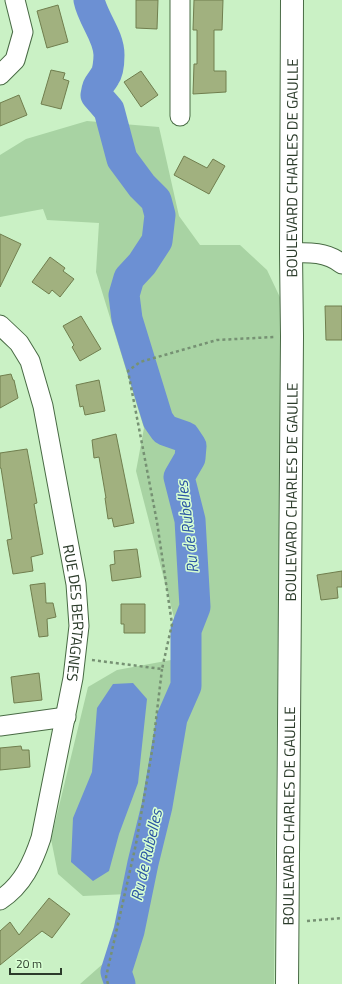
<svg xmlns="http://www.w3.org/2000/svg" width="342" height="984" font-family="'Titillium Web',sans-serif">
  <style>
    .green { fill: #a8d3a3 }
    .water { fill: #6c90d3 }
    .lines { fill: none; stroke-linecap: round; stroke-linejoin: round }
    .river { stroke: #6c90d3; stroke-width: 31 }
    .building { fill: #a1b17f; stroke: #707e4e }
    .minor-casing { stroke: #486a44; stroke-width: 21 }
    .tertiary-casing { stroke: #486a44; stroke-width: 24 }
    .path { stroke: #769173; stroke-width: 2.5; stroke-dasharray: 3 3; stroke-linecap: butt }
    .minor { stroke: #fff; stroke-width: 19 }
    .tertiary { stroke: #fff; stroke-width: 22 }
    .labels { text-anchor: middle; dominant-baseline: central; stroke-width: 3; stroke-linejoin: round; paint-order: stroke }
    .street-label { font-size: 15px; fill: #2b3b2a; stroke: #d7ffd2 }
    .water-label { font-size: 16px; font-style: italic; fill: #2a53a3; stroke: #d7ffd2 }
  </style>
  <rect width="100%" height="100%" fill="#caf1c5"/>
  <polygon class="green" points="87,121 159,127 179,216 200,245 240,245 267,270 286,310 279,536 274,984 80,984 105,962 128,894 83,896 58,874 51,839 88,687 117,670 171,660 179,637 136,471 144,428 96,272 99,223 47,220 43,209 0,217 0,155 26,139"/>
  <polygon class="water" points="133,683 147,699 138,783 119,834 109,871 93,881 71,862 73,818 92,772 97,708 113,684"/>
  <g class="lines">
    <path class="river" d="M89,0C93,19 109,36 109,55C109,61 108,72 105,76C99,86 98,83 96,95L109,110L122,159L142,186L156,200L160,215L157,241L142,264L129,278L124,295L127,319L158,420L165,430L185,437L191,446L190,458L179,477L190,520L195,607L186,630V686L172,718L157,806L143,863L129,931L116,972L120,984"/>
  </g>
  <g class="building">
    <polygon points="136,0 158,0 157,29 136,28"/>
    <polygon points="194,0 223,0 222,30 214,30 214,71 226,71 226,92 193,94 194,64 197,64 197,30 193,30"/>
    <polygon points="58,5 68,42 47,48 37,11"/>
    <polygon points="51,70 65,73 63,79 69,81 61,109 41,104"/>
    <polygon points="141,71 158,95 141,107 124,82"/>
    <polygon points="19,95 27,115 0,126 0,103"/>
    <polygon points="184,156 207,168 213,159 225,166 209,194 174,175"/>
    <polygon points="0,234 21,244 0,287"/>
    <polygon points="50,257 65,268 63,271 74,279 60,297 52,290 49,294 32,282"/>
    <polygon points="325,306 342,306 342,340 326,340"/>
    <polygon points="81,316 101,349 80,361 72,347 74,345 63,326"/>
    <polygon points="11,374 13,380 14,380 18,398 0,408 0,376"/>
    <polygon points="99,380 105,411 85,415 83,406 80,407 76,385"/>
    <polygon points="116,434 134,523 114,527 112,518 108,519 105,498 106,498 99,457 94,458 92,440"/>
    <polygon points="27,449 37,503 34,504 43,554 31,557 33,571 13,574 7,540 12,539 1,468 0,468 0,453"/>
    <polygon points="137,549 141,577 112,581 110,565 115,564 114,551"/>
    <polygon points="342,571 342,587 337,587 338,598 321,600 317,575"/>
    <polygon points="45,583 46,603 53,603 56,617 47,619 48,636 39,637 30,585"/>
    <polygon points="121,604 145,604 145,633 124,633 124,624 121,624"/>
    <polygon points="39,673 42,700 14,703 11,677"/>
    <polygon points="21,746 22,750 29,750 30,767 0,770 0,748"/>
    <polygon points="49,898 70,914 52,938 42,931 0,965 0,931 10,922 19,935"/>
  </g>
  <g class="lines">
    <g class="minor-casing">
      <g id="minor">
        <polyline points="0,75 15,60 23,32 15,0"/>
        <polyline points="180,116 180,0"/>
        <path d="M291,253C309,252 327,252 342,264"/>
        <path id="s1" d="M0,325L19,343L30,361L43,406L76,584L79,626L73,678L41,838C33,862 23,885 0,900"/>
        <polyline points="0,726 66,717"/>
      </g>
    </g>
    <g class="tertiary-casing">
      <g id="tertiary">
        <path id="s2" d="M287,984L292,336L291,253L292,0"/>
      </g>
    </g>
    <g class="path">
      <polyline points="92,660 162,669 172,624 157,522 128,371 140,362 217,340 274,337"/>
      <polyline points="307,921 342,918"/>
      <polyline points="108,984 106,977 136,844 153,745 162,669"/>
    </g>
    <use href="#minor" class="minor"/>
    <use href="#tertiary" class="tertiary"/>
  </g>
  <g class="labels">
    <g class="street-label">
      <text stroke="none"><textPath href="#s2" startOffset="816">BOULEVARD CHARLES DE GAULLE</textPath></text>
      <text stroke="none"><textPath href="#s2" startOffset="492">BOULEVARD CHARLES DE GAULLE</textPath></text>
      <text stroke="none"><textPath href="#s1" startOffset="304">RUE DES BERTAGNES</textPath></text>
      <text stroke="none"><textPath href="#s2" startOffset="168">BOULEVARD CHARLES DE GAULLE</textPath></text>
    </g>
    <g class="water-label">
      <text transform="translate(187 527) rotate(-97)">Ru de Rubelles</text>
      <text transform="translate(146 855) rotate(-77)">Ru de Rubelles</text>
    </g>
  </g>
  <path d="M10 968v6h51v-6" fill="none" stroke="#2b3b2a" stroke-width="2"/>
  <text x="16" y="968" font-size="12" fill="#2b3b2a" stroke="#d7ffd2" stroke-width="3" paint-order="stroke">20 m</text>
</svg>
